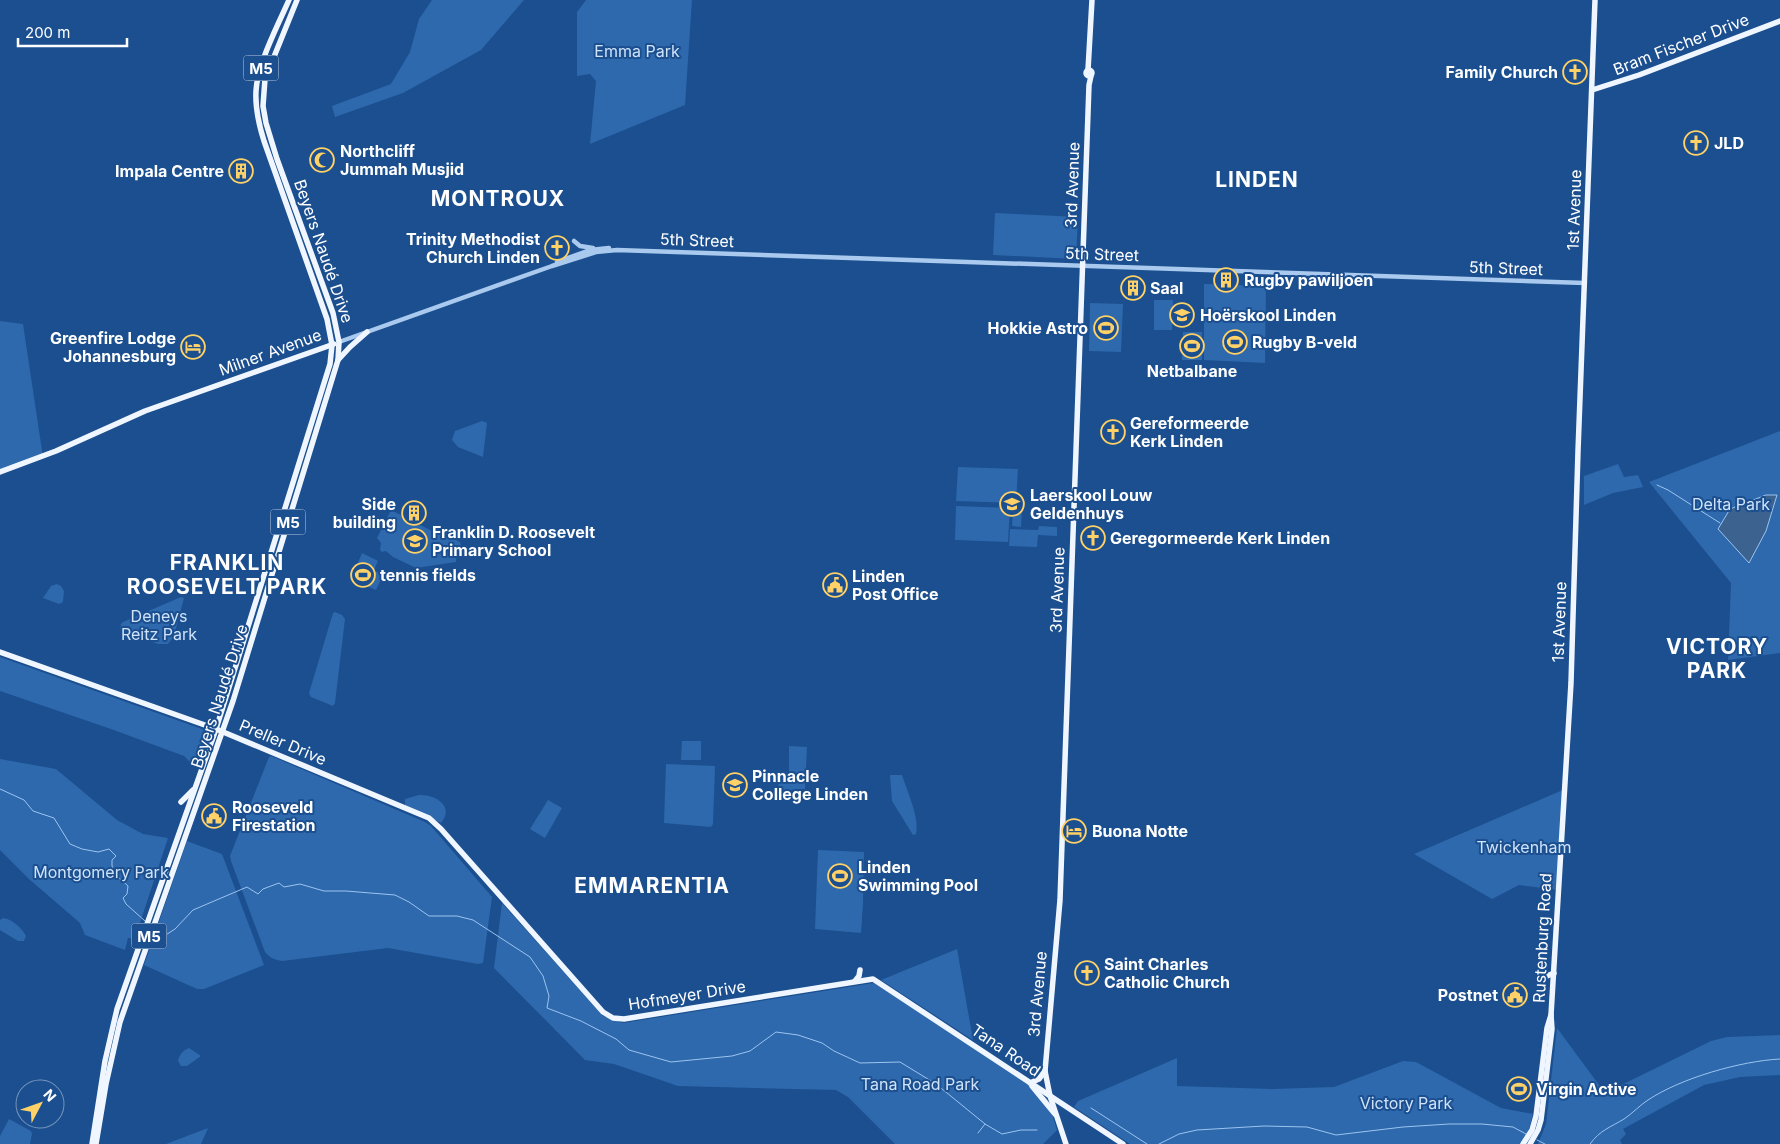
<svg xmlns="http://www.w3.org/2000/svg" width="1780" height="1144" font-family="Inter,sans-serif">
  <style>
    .green { fill: #2e69ad }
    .water { fill: #3c6290; stroke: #9cc4f0 }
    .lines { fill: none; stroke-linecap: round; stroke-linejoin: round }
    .stream { stroke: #9cc4f0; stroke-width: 1 }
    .minor { stroke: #a9c9ee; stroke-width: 4.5 }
    .major { stroke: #f0f6ff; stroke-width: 5.5 }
    .labels { text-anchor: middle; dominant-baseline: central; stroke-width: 4; stroke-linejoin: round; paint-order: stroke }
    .shield { fill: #1b4f8f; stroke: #bbcadd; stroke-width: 1 }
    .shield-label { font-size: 15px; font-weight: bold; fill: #fff }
    .street-label { font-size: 16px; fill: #fff; stroke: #1b4f8f }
    .park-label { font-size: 16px; fill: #cfe3fa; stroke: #1b4f8f }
    .poi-label { font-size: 16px; font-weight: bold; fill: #fff; stroke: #1b4f8f; text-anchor: start }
    .district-label { font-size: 21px; font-weight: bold; letter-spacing: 1px; fill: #fff; stroke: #1b4f8f }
  </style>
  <rect width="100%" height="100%" fill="#1b4f8f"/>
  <g class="green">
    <polygon points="432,0 524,0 481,50 403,93 335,117 332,106 391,84 410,52 419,19"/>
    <polygon points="586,0 692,0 685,105 590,144 596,81 590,74 577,76 577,12"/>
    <polygon points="995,213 1078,217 1076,259 993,255"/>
    <polygon points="1204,284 1266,286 1265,363 1204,360"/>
    <polygon points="1154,300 1173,300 1172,330 1154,330"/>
    <polygon points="1090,303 1123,304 1121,352 1089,351"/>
    <polygon points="0,321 23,324 43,457 0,472"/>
    <polygon points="1183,332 1202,332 1202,360 1182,360"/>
    <polygon points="482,421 487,423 483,457 458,447 452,440 455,431"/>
    <polygon points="1780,431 1780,653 1728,660 1731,583 1649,482"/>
    <polygon points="1618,464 1624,477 1638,475 1643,487 1613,493 1584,505 1584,476"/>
    <polygon points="958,467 1018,469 1016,503 956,501"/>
    <polygon points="956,506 1010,508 1008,542 955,540"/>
    <polygon points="1013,509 1022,510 1021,527 1012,526"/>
    <polygon points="391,510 434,532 439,531 460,542 461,545 457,551 456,562 416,568 393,557 386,551 382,552 380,550 381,543 377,538"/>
    <polygon points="1039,526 1057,527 1057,536 1038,535 1037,547 1009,546 1010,529 1038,530"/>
    <polygon points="362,553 378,561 369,582 375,571 383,575 376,590 351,579"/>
    <polygon points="57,584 61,586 64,591 63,602 59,604 43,598 51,586"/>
    <polygon points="181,597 184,598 174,636 168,644 158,644 120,629 121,624 123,622"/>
    <polygon points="335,612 342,615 345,619 335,703 333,706 311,697 309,693 333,613"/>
    <polygon points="0,657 213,733 199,767 194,766 184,756 111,729 0,691"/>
    <polygon points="682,741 701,741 701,760 681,760"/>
    <polygon points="789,746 807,747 805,789 789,790 789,794 778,794 779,773 789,773"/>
    <path d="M271,756L425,822L431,826L492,897L483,963L478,964L388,948L282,961C275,960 270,958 265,952L231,861L230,856L269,757Z"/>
    <polygon points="0,759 56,769 117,820 143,834 168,838 135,938 128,938 125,950 85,935 80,923 29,879 0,850"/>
    <polygon points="666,764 715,766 713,824 711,827 664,823"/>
    <path d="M890,775H902C907,791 920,818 916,834L913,835L892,801Z"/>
    <polygon points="1565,789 1559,890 1519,885 1492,899 1414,854"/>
    <path d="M419,795C435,794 455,806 441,823L405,805V799Z"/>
    <polygon points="548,800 562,808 545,838 530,829"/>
    <polygon points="187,841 222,854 264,965 204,989 197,989 144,965"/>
    <polygon points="818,850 864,852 863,903 861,933 815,929"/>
    <polygon points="502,903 603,1016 623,1023 874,983 978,1050 1047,1098 1057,1130 1043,1144 895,1144 848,1097 836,1090 678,1086 614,1064 585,1060 494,968"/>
    <path d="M3,918C12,919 22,928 26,936L24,941H18L0,930V920Z"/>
    <polygon points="957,949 973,1040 881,980"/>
    <polygon points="1557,1028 1605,1093 1711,1041 1727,1037 1780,1035 1780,1075 1740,1077 1704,1085 1623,1129 1626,1134 1620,1140 1622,1144 1538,1144 1546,1124"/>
    <path d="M189,1048L201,1056L187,1066H181L178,1061C179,1055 183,1050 189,1048Z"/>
    <polygon points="1177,1058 1177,1086 1273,1089 1334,1087 1403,1061 1416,1062 1501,1108 1533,1114 1526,1139 1521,1144 1130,1144 1074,1107 1078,1101"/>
    <polygon points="9,1119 31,1131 32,1134 30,1144 0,1144 0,1136"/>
    <polygon points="208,1128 201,1144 166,1144"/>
  </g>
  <polygon class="water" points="1766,495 1777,495 1766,531 1749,563 1718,529 1730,509"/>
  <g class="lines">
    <g class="stream">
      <polyline points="1657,485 1668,490 1720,523"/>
      <path d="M0,789L24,800L33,811L54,818L70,844L82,849L98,852L109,849L116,856L112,860C111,875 118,876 128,886L127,894L123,898L126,904L145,921"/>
      <polyline points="154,931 161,938 175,929 193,910 247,887 258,894 263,889 279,883 284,887 300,884 324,891 346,891 395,895 409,902 429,916 457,916 473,920 530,957 543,976 549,996 547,1008 581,1021 616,1039 629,1050 671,1062 732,1056 750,1051 776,1032 798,1035 822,1043 834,1051 860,1063 900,1062 936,1084 985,1124"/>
      <polyline points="1091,1108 1147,1144"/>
      <polyline points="978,1133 985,1124 1002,1134 1021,1130 1037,1130"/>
      <polyline points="1537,1140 1545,1144"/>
      <polyline points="1159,1144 1179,1134 1197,1130 1264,1126 1307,1127 1336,1135 1403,1127 1449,1124 1482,1124 1513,1127 1526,1134"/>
      <path d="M1590,1144C1600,1130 1611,1127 1624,1119C1633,1113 1640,1105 1648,1100C1681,1078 1741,1061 1780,1059"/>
    </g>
    <g class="minor">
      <polyline points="574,241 580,246 593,248"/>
      <polyline points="557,262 590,250 609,248"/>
      <polyline points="339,342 552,266 596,252 617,250 1585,283"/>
    </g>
    <g class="major">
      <circle cx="1089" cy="73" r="3"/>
      <polyline points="1088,70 1092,0"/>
      <polyline points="1592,90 1639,75 1780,21"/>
      <polyline points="338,360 350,347 367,332"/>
      <polyline points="0,472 56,451 145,411 334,344"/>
      <polyline points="0,652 216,729 429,818 441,829 603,1012 613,1018 624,1019 873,979 1123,1144"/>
      <polyline points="181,802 193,790"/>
      <polyline points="1541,973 1547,976 1554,973"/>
      <polyline points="855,981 859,976 860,970"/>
      <polyline points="1030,1083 1039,1079 1045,1071"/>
      <polyline points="1032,1086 1055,1114"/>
      <path d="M92,1144L105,1061L117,1009L216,729L330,364L332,345L327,319L264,141C259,125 255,108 256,91C257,65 278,25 289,0"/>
      <polyline points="96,1144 106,1084 120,1022 233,701 338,360 339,342 333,313 277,159 266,123 263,106 265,79 297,0"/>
      <polyline points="1066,1144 1050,1096 1045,1071 1060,900 1089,85 1091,76"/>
      <polyline points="1523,1144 1532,1130 1536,1116 1547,1028 1551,1015"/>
      <polyline points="1530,1144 1538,1130 1541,1120 1552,1029 1551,1015 1571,683 1578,451 1595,0"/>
    </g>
  </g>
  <defs>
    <g id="church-ring" transform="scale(1.25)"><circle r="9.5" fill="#1b4f8f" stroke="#ffd166" stroke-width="1.5"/><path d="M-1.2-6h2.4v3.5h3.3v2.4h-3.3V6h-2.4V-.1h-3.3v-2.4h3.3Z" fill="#ffd166"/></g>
    <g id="mosque-ring" transform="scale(1.25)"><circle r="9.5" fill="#1b4f8f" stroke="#ffd166" stroke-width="1.5"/><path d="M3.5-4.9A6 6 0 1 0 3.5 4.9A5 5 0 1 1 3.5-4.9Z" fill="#ffd166"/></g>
    <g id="building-ring" transform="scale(1.25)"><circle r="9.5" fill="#1b4f8f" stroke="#ffd166" stroke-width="1.5"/><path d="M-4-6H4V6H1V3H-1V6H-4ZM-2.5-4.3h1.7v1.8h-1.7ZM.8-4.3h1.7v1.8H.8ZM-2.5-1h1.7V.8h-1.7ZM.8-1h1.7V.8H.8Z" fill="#ffd166"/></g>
    <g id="school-ring" transform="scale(1.25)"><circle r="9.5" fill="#1b4f8f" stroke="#ffd166" stroke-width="1.5"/><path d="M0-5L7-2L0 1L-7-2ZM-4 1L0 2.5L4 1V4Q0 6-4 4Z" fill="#ffd166"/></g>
    <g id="stadium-ring" transform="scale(1.25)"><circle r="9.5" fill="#1b4f8f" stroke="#ffd166" stroke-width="1.5"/><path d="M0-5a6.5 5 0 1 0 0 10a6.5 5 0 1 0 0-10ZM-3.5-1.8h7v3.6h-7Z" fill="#ffd166"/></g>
    <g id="hotel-ring" transform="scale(1.25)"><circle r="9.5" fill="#1b4f8f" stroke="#ffd166" stroke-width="1.5"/><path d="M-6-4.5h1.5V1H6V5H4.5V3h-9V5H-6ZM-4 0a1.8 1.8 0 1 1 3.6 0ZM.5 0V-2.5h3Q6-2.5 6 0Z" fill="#ffd166"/></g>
    <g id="civic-ring" transform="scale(1.25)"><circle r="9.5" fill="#1b4f8f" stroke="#ffd166" stroke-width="1.5"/><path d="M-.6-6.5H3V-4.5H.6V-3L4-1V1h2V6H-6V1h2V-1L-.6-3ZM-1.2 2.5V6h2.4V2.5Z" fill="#ffd166"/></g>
  </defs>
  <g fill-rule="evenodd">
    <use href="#church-ring" x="1575" y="72"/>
    <use href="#church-ring" x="1696" y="143"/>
    <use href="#mosque-ring" x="322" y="160"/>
    <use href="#building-ring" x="241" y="171"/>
    <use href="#church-ring" x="557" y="248"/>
    <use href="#building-ring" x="1226" y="280"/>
    <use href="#building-ring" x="1133" y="288"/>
    <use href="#school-ring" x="1182" y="315"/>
    <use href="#stadium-ring" x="1106" y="328"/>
    <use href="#stadium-ring" x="1235" y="342"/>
    <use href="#stadium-ring" x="1192" y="346"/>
    <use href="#hotel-ring" x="193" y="347"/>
    <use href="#church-ring" x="1113" y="432"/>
    <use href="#school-ring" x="1012" y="504"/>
    <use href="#building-ring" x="414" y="513"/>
    <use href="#church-ring" x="1093" y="538"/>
    <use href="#school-ring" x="415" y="541"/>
    <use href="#stadium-ring" x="363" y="575"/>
    <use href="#civic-ring" x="835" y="585"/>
    <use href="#school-ring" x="735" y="785"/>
    <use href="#civic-ring" x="214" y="816"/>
    <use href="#hotel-ring" x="1074" y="831"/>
    <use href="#stadium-ring" x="840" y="876"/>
    <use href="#church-ring" x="1087" y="973"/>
    <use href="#civic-ring" x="1515" y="995"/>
    <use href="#stadium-ring" x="1519" y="1089"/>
  </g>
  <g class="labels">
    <g class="shield">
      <rect x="243.5" y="55.5" width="35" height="25" rx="4"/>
      <rect x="270.5" y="509.5" width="35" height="25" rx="4"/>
      <rect x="131.5" y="923.5" width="35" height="25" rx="4"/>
    </g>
    <g class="shield-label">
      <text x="261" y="68">M5</text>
      <text x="288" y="522">M5</text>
      <text x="149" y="936">M5</text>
    </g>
    <g class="street-label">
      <text transform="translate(1681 44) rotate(-21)">Bram Fischer Drive</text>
      <text transform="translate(1072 185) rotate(-88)">3rd Avenue</text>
      <text transform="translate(1574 210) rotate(-88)">1st Avenue</text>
      <text transform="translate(697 240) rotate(2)">5th Street</text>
      <text transform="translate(324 251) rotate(71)">Beyers Naudé Drive</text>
      <text transform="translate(1102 254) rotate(2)">5th Street</text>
      <text transform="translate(1506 268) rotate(2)">5th Street</text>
      <text transform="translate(270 352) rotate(-20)">Milner Avenue</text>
      <text transform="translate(1057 590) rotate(-88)">3rd Avenue</text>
      <text transform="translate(1559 622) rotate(-88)">1st Avenue</text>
      <text transform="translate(219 696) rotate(-72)">Beyers Naudé Drive</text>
      <text transform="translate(283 742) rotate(23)">Preller Drive</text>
      <text transform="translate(1542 938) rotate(-87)">Rustenburg Road</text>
      <text transform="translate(1037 994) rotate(-85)">3rd Avenue</text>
      <text transform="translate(687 995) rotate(-9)">Hofmeyer Drive</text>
      <text transform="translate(1006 1050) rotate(34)">Tana Road</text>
    </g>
    <g class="park-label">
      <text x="637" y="51">Emma Park</text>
      <text x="1731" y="504">Delta Park</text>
      <text x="159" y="616">Deneys<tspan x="159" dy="18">Reitz Park</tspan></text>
      <text x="1524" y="847">Twickenham</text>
      <text x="101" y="872">Montgomery Park</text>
      <text x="920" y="1084">Tana Road Park</text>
      <text x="1406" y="1103">Victory Park</text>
    </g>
    <g class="poi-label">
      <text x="1558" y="72" text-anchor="end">Family Church</text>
      <text x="1714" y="143">JLD</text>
      <text x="340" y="151">Northcliff<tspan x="340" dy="18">Jummah Musjid</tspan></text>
      <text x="224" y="171" text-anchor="end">Impala Centre</text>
      <text x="540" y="239" text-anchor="end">Trinity Methodist<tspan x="540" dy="18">Church Linden</tspan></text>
      <text x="1244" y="280">Rugby pawiljoen</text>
      <text x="1150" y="288">Saal</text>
      <text x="1200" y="315">Hoërskool Linden</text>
      <text x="1088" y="328" text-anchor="end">Hokkie Astro</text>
      <text x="176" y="338" text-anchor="end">Greenfire Lodge<tspan x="176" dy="18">Johannesburg</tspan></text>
      <text x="1252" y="342">Rugby B-veld</text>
      <text x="1192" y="371" text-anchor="middle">Netbalbane</text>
      <text x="1130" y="423">Gereformeerde<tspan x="1130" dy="18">Kerk Linden</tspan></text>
      <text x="1030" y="495">Laerskool Louw<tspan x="1030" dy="18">Geldenhuys</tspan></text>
      <text x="396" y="504" text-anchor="end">Side<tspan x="396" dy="18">building</tspan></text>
      <text x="432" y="532">Franklin D. Roosevelt<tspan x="432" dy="18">Primary School</tspan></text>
      <text x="1110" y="538">Geregormeerde Kerk Linden</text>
      <text x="380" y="575">tennis fields</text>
      <text x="852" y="576">Linden<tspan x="852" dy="18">Post Office</tspan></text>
      <text x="752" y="776">Pinnacle<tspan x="752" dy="18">College Linden</tspan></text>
      <text x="232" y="807">Rooseveld<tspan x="232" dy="18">Firestation</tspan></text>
      <text x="1092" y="831">Buona Notte</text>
      <text x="858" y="867">Linden<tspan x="858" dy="18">Swimming Pool</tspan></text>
      <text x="1104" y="964">Saint Charles<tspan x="1104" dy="18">Catholic Church</tspan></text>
      <text x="1498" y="995" text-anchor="end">Postnet</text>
      <text x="1536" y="1089">Virgin Active</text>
    </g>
    <g class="district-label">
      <text x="1257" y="179">LINDEN</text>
      <text x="498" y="198">MONTROUX</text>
      <text x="227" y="562">FRANKLIN<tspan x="227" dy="24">ROOSEVELT PARK</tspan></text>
      <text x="1717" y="646">VICTORY<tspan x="1717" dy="24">PARK</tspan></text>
      <text x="652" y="885">EMMARENTIA</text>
    </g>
  </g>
  <g transform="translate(40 1104) rotate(49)"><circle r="24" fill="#1b4f8f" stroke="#7695bc"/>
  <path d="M0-4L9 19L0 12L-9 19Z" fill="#ffd166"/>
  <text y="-8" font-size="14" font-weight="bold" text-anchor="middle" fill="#ffffff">N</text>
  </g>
  <path d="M18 38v8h109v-8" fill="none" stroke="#ffffff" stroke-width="2.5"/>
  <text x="25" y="38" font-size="15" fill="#ffffff" stroke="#1b4f8f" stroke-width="4" paint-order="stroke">200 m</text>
</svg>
